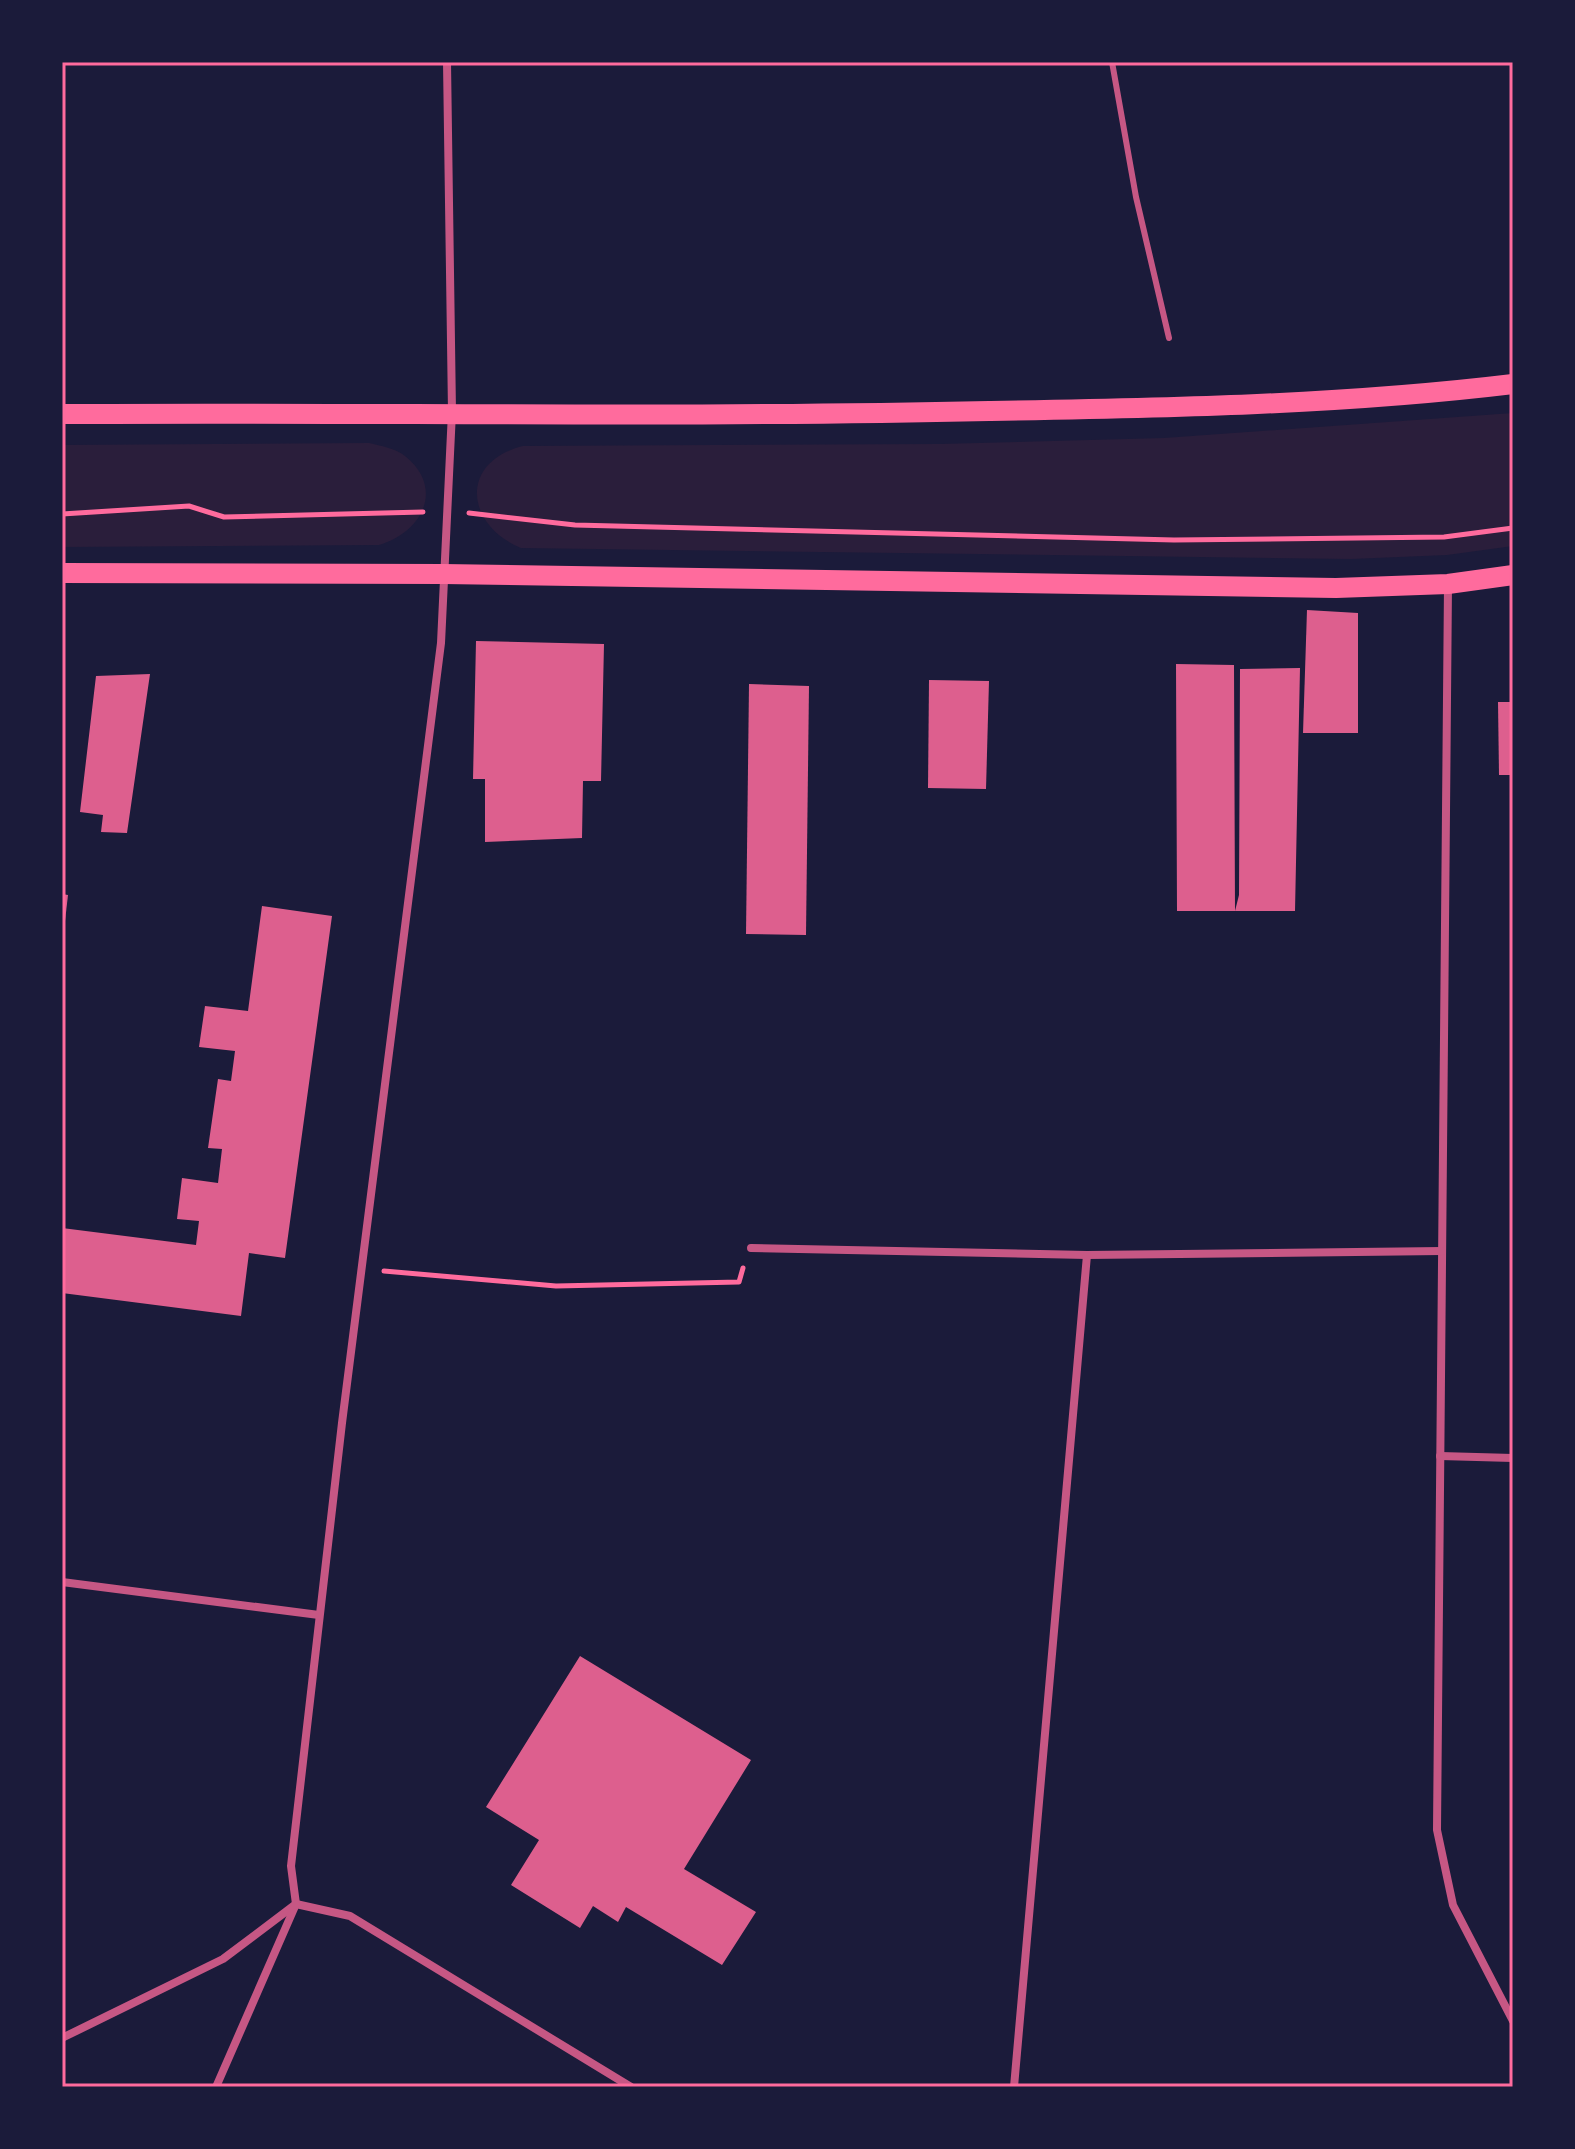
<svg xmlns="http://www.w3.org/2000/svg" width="1575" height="2149" font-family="'Varela Round',sans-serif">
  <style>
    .green { fill: #2a1e3b }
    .building { fill: #dd5f8e }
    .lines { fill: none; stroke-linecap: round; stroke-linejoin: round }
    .path { stroke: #ff6b9d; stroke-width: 5 }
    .service { stroke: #c65784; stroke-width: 6 }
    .minor { stroke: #c65784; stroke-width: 8 }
    .primary { stroke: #ff6b9d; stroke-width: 20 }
    .neatline { fill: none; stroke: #ff6b9d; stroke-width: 3 }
  </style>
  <rect width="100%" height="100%" fill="#1b1b3a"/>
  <g class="green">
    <path d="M1513,413V546L1447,555L1351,559L521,548C465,525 459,462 523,446L940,444L1164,438Z"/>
    <path d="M369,443C381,446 395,448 405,456C446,489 421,533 379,545L62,547V445Z"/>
  </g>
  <g class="building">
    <polygon points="1307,610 1358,613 1358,733 1303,733"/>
    <polygon points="476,641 604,644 601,781 583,781 582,838 485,842 485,779 473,779"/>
    <polygon points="1176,664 1234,665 1235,911 1239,895 1240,669 1300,668 1295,911 1177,911"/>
    <polygon points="150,674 127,833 101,832 103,815 80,812 96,676"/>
    <polygon points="929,680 989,681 986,789 928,788"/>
    <polygon points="749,684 809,686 806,935 746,934"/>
    <polygon points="1498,702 1513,702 1513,775 1499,775"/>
    <polygon points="62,894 68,895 64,930 62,930"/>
    <polygon points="262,906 332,916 285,1258 249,1253 241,1316 62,1293 62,1228 196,1245 199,1221 177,1219 182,1178 218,1183 222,1149 208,1148 218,1079 231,1081 235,1051 199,1047 205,1006 248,1011"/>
    <polygon points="580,1656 751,1760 684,1869 756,1912 722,1965 626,1907 618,1922 593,1906 580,1928 511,1885 539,1840 486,1807"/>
  </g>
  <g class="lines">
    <g class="path">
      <polyline points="469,513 575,525 1174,540 1444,537 1513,528"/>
      <polyline points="62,514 189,506 224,517 423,512"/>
      <polyline points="384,1271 556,1286 739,1282 743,1268"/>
    </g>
    <polyline class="service" points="1112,62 1136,197 1169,338"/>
    <g class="minor">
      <polyline points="1448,585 1437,1830 1453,1905 1513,2021"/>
      <polyline points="751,1248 1087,1255 1442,1251"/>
      <polyline points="1440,1456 1513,1458"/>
      <polyline points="62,1582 319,1615"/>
      <polyline points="62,2038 223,1959 296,1904 350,1916 631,2087"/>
      <polyline points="216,2087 296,1904 291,1866 342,1423 441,643 452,412 447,62"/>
      <polyline points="1014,2087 1087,1255"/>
    </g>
    <g class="primary">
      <path d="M62,414C371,412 680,418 989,411C1163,408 1340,405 1513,384"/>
      <polyline points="62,573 443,574 1336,588 1448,584 1513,575"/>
    </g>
  </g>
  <rect width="1575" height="2149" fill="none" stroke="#1b1b3a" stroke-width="128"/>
  <rect x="64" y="64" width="1447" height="2021" class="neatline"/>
</svg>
